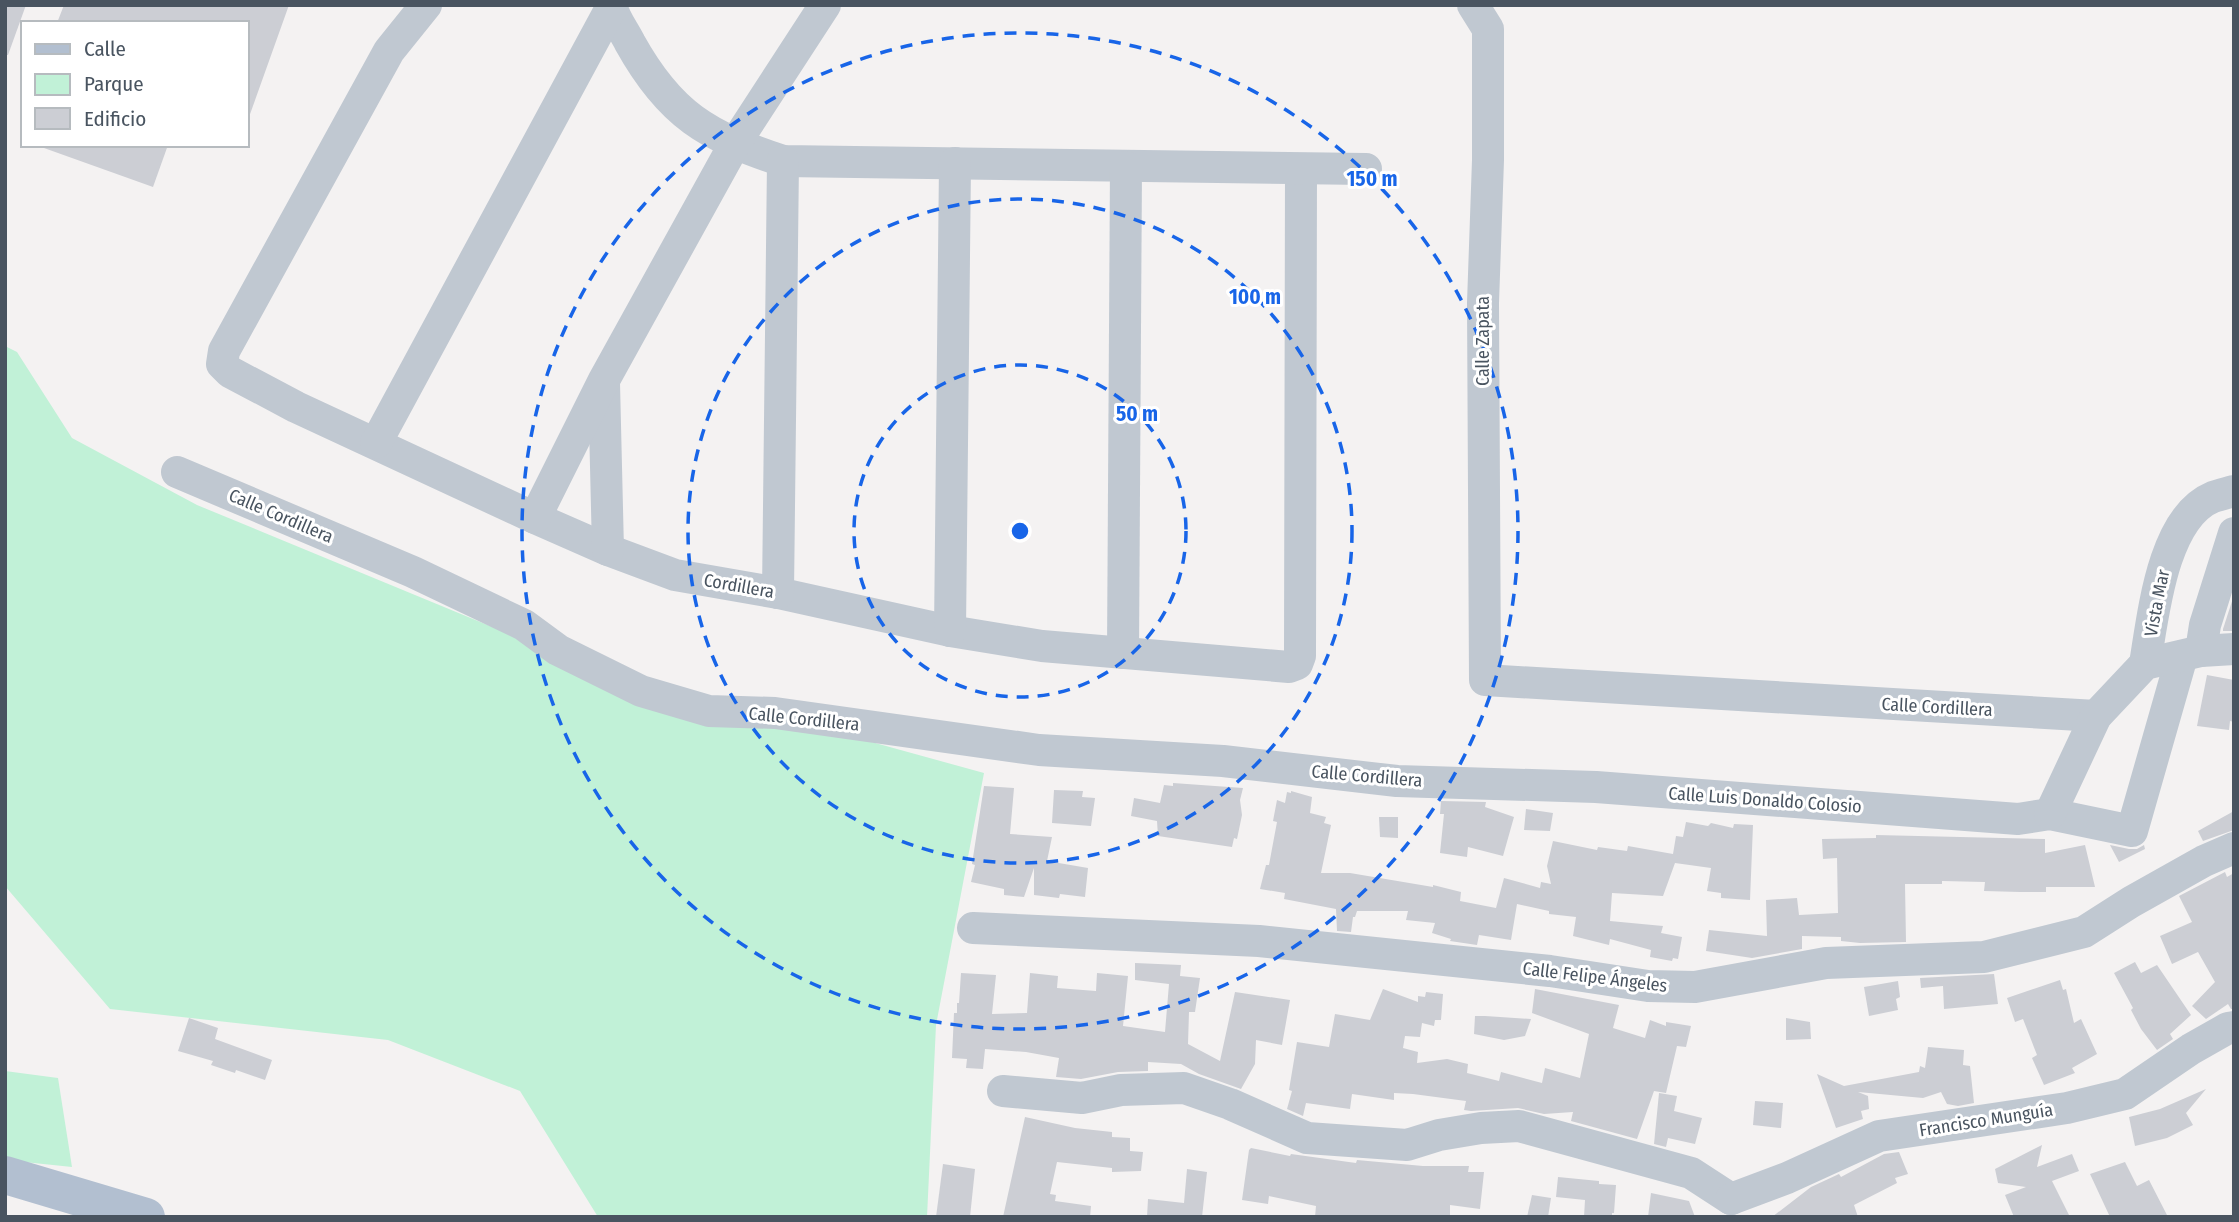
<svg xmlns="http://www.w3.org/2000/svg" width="2239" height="1222" font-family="'Fira Sans Condensed',sans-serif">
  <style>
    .green { fill: #c1f1d7 }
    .building { fill: #ccced4 }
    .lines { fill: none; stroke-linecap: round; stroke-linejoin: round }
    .minor { stroke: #c0c8d1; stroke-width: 32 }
    .major { stroke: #b2bfd0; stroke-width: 38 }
    .ring { fill: none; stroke: #1865e8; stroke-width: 3.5; stroke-dasharray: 12 9 }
    .labels { text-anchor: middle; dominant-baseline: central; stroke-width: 6; stroke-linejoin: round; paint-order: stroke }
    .street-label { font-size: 18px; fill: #495460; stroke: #fff }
    .centre { fill: #1865e8; stroke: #fff; stroke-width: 3.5 }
    .ring-label { font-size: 21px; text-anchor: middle; font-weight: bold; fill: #1865e8; stroke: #fff; stroke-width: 6; stroke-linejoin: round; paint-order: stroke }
  </style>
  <rect width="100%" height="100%" fill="#f4f2f2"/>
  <g class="green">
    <polygon points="5,346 17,352 72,438 197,505 570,659 984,773 936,1025 927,1217 598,1217 520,1091 388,1040 110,1009 5,886"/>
    <polygon points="5,1071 58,1078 72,1167 5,1160"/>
  </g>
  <g class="building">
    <polygon points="5,5 26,5 8,55 5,55"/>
    <polygon points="64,5 289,5 249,117 247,116 247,23 57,23"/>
    <polygon points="45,145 168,145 153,187 44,148"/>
    <polygon points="2234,595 2234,631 2223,631 2223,629"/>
    <polygon points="2207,675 2234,680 2234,722 2230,721 2229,730 2197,726"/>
    <polygon points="1173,783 1243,788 1240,800 1242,815 1237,839 1234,838 1232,847 1158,836 1157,821 1131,816 1134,798 1160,803 1164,785 1173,786"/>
    <polygon points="984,786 1014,788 1010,834 1052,837 1047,861 1088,868 1085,897 1060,894 1059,898 1034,895 1034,868 1024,897 1004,895 1004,889 971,882 975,865 972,864"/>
    <polygon points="1054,790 1083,791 1082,797 1095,798 1091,826 1052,823"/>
    <polygon points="1291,791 1312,797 1310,813 1326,817 1324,823 1331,825 1321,873 1350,873 1433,887 1433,885 1461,892 1460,901 1496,908 1504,878 1540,888 1541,882 1551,884 1547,866 1553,841 1597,850 1598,847 1627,851 1628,846 1673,854 1676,836 1683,837 1686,822 1708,826 1711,823 1733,828 1734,824 1753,825 1750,900 1721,898 1721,893 1707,891 1711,868 1675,863 1663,896 1612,893 1610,921 1663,926 1661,933 1682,937 1678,959 1673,958 1672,961 1650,957 1651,950 1610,939 1609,945 1573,936 1576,917 1549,914 1549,911 1517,904 1511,940 1479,935 1477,945 1450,941 1451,939 1432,933 1435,923 1406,920 1408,911 1357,911 1355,917 1353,917 1351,932 1337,931 1336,909 1284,899 1285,893 1260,889 1266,865 1269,865 1274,838 1277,822 1273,821 1277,800 1285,803 1287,792 1291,793"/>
    <polygon points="1441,801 1486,802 1485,807 1514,817 1503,856 1468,847 1467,857 1440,853 1444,814 1440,814"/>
    <polygon points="1526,809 1553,813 1550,831 1524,830"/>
    <polygon points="2234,811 2234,830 2203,841 2198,831"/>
    <polygon points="1379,817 1398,817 1398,838 1380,837"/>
    <polygon points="1876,835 2045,839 2045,853 2085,845 2095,887 2046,887 2046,892 2020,892 1984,891 1985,882 1942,881 1942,884 1905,884 1906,942 1860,943 1841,941 1841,937 1802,936 1802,949 1752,958 1706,951 1709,930 1767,936 1766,900 1797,898 1799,915 1838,913 1837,858 1823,859 1822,839 1876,838"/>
    <polygon points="2110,845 2129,849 2137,849 2144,845 2145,849 2119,862"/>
    <polygon points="2225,872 2227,877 2234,873 2234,1009 2231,1009 2228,1004 2206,1019 2192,1006 2215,982 2198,952 2172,964 2160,936 2192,922 2179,896"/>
    <polygon points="2135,962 2141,973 2157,965 2191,1015 2170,1034 2173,1039 2157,1050 2141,1029 2131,1010 2133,1008 2114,973"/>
    <polygon points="1135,963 1181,965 1180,976 1200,978 1195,1012 1189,1012 1188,1044 1220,1061 1235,992 1290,1000 1282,1045 1256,1040 1255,1064 1241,1089 1199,1074 1181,1064 1148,1062 1148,1071 1118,1072 1081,1079 1056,1077 1059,1058 1026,1052 985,1049 983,1069 966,1068 967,1059 952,1058 954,1013 957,1013 957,1003 959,1003 961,973 996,975 992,1014 1027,1013 1030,973 1058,976 1057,988 1096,991 1097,973 1128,976 1123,1026 1165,1032 1169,984 1135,980"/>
    <polygon points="1994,974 1998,1004 1944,1009 1943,986 1921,988 1920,978"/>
    <polygon points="2060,980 2063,990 2066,989 2074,1023 2081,1019 2097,1054 2072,1068 2075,1073 2044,1085 2032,1058 2037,1055 2023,1019 2015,1022 2007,998"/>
    <polygon points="1898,981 1900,997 1896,999 1898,1010 1869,1016 1864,987"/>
    <polygon points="1383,989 1418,1002 1418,996 1425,997 1426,992 1443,994 1441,1020 1435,1020 1434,1026 1422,1023 1420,1037 1405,1036 1403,1048 1418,1052 1417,1063 1447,1059 1468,1064 1467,1073 1499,1081 1501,1072 1542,1083 1545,1068 1580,1078 1589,1034 1532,1013 1535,989 1619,1005 1613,1028 1645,1038 1650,1020 1666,1026 1666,1022 1691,1026 1686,1047 1677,1046 1666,1093 1654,1091 1637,1139 1571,1121 1573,1112 1544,1114 1518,1108 1471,1111 1464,1110 1466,1101 1413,1094 1394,1093 1394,1100 1352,1094 1350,1109 1306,1103 1303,1116 1287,1109 1292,1091 1289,1090 1297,1042 1329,1047 1335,1014 1370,1020"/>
    <polygon points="1475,1016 1485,1016 1531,1019 1525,1036 1504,1040 1474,1034"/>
    <polygon points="189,1018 218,1028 215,1039 272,1060 265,1080 236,1070 235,1073 211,1065 213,1061 178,1051"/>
    <polygon points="1786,1018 1810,1022 1811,1039 1786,1040"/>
    <polygon points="1928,1047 1964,1050 1963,1065 1970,1066 1974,1103 1958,1106 1947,1104 1941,1092 1923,1098 1858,1092 1868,1096 1869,1109 1861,1111 1863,1119 1836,1128 1817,1074 1844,1086 1919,1072 1920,1066 1925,1068"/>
    <polygon points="2206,1089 2186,1113 2193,1125 2167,1138 2135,1146 2129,1117 2160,1109"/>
    <polygon points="1659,1093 1677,1096 1674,1111 1702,1118 1695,1144 1668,1138 1666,1147 1654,1144"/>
    <polygon points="1755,1101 1783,1103 1781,1128 1753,1125"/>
    <polygon points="1025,1117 1075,1128 1112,1132 1112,1137 1130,1138 1130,1151 1143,1152 1141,1171 1112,1172 1112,1168 1057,1162 1050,1194 1056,1195 1055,1201 1091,1206 1090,1217 1003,1217"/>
    <polygon points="2042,1145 2037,1167 2072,1154 2079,1171 2052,1181 2070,1217 2014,1217 2005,1195 2026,1187 1998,1183 1995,1169"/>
    <polygon points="1251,1148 1290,1156 1291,1154 1356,1163 1357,1160 1423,1166 1469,1166 1468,1172 1484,1172 1480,1209 1450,1205 1450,1217 1315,1217 1316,1206 1269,1196 1268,1204 1242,1200 1249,1150"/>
    <polygon points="1899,1152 1908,1174 1895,1178 1897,1183 1854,1205 1858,1217 1772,1217 1811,1187 1839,1174 1841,1177 1884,1154"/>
    <polygon points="2125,1162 2137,1186 2149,1180 2168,1217 2110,1217 2090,1174"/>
    <polygon points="943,1164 975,1169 970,1217 936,1217"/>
    <polygon points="1187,1169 1207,1172 1202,1217 1147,1217 1148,1199 1184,1203"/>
    <polygon points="1558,1177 1599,1181 1599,1184 1616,1185 1614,1213 1612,1213 1612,1217 1584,1217 1585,1200 1556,1197"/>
    <polygon points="1651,1193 1689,1201 1695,1217 1648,1217"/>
    <polygon points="1532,1195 1551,1198 1548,1217 1527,1217"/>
  </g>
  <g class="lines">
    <g class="minor">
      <polyline points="426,5 389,51 224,351 222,364 230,372 296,407 535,518 608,550 675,575 778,593 950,631 1042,646 1289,667 1297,664 1300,656 1301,169"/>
      <path d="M611,5C614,18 624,31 630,43C670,115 707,136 783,161L1366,169"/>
      <polyline points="1473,5 1488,29 1488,160 1483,303 1485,680 2096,716"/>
      <polyline points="604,383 608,550"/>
      <polyline points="376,443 611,8"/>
      <polyline points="177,472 413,572 524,625 558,650 641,691 709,711 775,713 1039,750 1223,761 1397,781 1596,787 2018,819 2050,814 2132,831 2182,656"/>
      <polyline points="535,518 604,380 734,145 825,5"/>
      <polyline points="778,593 783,161"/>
      <polyline points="950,631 955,163"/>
      <polyline points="2201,651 2205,625 2234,533"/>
      <polyline points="1123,653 1126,167"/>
      <path d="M2145,664C2153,617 2162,518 2213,497C2219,495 2227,493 2234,491"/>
      <polyline points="2050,814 2096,716 2145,664 2201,651 2234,649"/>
      <polyline points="973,928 1259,941 1550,971 1648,986 1695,987 1826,963 1984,957 2084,932 2131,902 2204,861 2234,848"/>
      <polyline points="1003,1091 1082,1098 1121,1090 1184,1088 1230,1104 1307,1138 1407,1145 1439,1135 1481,1128 1519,1126 1691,1173 1731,1199"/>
      <polyline points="1731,1199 1787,1178 1879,1136 2067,1108 2125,1094 2191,1049 2228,1028 2234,1027"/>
    </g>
    <polyline class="major" points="5,1175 146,1217"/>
  </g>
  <g class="ring">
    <circle cx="1020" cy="531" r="166"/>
    <circle cx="1020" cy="531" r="332"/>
    <circle cx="1020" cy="531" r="498"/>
  </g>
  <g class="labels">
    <g class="street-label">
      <text transform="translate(1483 341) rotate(-90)">Calle Zapata</text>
      <text transform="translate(281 516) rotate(23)">Calle Cordillera</text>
      <text transform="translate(739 586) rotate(10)">Cordillera</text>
      <text transform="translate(2157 603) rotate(-79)">Vista Mar</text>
      <text transform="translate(1937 707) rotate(3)">Calle Cordillera</text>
      <text transform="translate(804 719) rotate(6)">Calle Cordillera</text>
      <text transform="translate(1367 776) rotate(5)">Calle Cordillera</text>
      <text transform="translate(1765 800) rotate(4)">Calle Luis Donaldo Colosio</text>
      <text transform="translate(1595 977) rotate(7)">Calle Felipe Ángeles</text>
      <text transform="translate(1986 1120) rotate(-9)">Francisco Munguía</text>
    </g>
  </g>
  <circle cx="1020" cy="531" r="10" class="centre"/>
  <g class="ring-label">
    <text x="1372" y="186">150 m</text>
    <text x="1255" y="304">100 m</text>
    <text x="1137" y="421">50 m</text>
  </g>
  <rect width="2239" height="1222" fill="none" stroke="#495460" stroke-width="14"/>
  <rect x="21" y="21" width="228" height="126" fill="#ffffff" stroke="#b6bbbf" stroke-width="2"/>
  <rect x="35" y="44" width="35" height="10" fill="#b2bfd0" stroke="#b6bbbf" stroke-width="2"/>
  <text x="84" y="56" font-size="21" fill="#495460">Calle</text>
  <rect x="35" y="74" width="35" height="21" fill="#c1f1d7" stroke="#b6bbbf" stroke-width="2"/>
  <text x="84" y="91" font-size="21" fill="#495460">Parque</text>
  <rect x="35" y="108" width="35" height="21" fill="#ccced4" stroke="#b6bbbf" stroke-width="2"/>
  <text x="84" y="126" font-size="21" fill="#495460">Edificio</text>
</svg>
